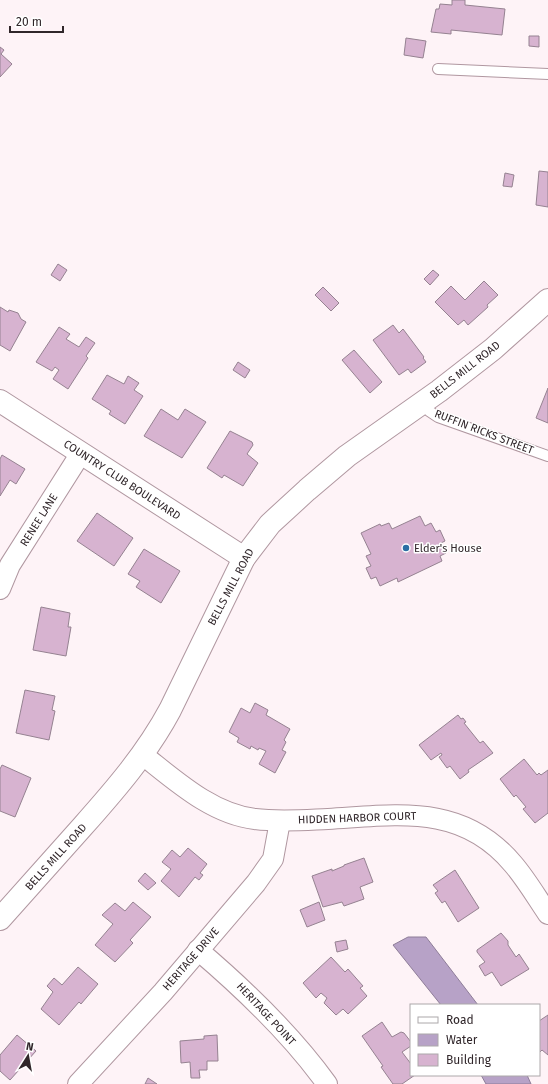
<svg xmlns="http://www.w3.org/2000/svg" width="548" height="1084" font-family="'Fira Sans',sans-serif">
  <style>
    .water { fill: #b7a2c7; stroke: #8e7d98 }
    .building { fill: #d7b3d0; stroke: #958291 }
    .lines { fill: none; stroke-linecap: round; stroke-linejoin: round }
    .lane-casing { stroke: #b097a0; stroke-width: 12 }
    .street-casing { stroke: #b097a0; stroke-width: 22 }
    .secondary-casing { stroke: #b097a0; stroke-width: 24 }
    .lane { stroke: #fff; stroke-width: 10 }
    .street { stroke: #fff; stroke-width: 20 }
    .secondary { stroke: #fff; stroke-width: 22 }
    .poi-dot { fill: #2b6ea4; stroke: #fff; stroke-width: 1.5 }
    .labels { text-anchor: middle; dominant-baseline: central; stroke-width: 3; stroke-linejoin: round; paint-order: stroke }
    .street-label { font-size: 11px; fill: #30262a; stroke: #fff }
    .poi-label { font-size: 11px; fill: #30262a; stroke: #fff; text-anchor: start }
  </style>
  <rect width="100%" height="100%" fill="#fef3f7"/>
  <g class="water">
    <polygon points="408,937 426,937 478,1005 441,1005 393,945"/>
    <polygon points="481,1075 527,1075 531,1084 486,1084"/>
  </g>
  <g class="building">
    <polygon points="452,0 465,0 465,5 505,9 502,35 451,30 451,34 431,32 436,9 439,9 440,4 452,5"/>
    <polygon points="529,36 539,36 539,47 529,46"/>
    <polygon points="406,38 426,41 423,58 404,55"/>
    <polygon points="0,47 4,50 1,54 12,64 0,77"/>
    <polygon points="539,171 548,172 548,207 536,205"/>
    <polygon points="505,173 514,175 512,187 503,186"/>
    <polygon points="58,264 67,270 60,281 51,275"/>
    <polygon points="433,270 439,275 430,285 424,279"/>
    <polygon points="484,281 498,295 487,305 488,307 468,325 464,320 458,325 435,302 451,286 465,300"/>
    <polygon points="323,287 339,303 331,311 315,295"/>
    <polygon points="0,307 8,312 9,310 18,313 21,319 26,322 10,351 0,345"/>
    <polygon points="393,325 399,333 403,329 424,357 423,358 426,362 411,373 408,369 399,375 373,340"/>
    <polygon points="59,327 70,334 66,339 79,347 86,337 95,343 86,356 88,358 68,389 53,379 59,370 55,367 52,371 36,362"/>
    <polygon points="354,350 382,382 370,393 342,360"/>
    <polygon points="238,362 250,370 245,378 233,370"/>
    <polygon points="107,375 124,384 128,376 139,383 134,390 143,396 125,424 109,414 111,411 92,399"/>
    <polygon points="548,388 548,423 536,418"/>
    <polygon points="161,409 178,420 185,409 206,422 182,458 144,436"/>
    <polygon points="230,431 252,442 253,445 247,454 258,463 243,486 224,475 222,478 207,468"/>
    <polygon points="2,455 25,469 16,484 10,480 0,496 0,459"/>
    <polygon points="97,513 133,538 114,566 77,541"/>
    <polygon points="420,516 425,526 431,523 436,532 440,530 445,541 441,543 446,553 440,556 442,561 398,582 397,578 380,586 376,577 371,579 366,568 371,566 366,556 371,554 361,533 380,524 381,526 389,523 392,529"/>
    <polygon points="144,549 180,571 161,603 136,587 140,581 128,574"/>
    <polygon points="41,607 70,613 68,627 71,627 66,656 33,650"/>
    <polygon points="25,690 55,696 52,710 55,711 49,740 16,733"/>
    <polygon points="255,703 268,710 266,715 290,729 284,740 286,742 282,750 286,752 275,773 259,764 266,751 259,748 258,750 251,746 250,749 237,742 239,738 229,732 241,708 250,713"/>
    <polygon points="458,715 461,719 463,718 466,722 464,723 480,743 483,741 493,753 468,770 469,772 460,779 450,766 447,768 439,757 442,755 441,753 431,760 419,745"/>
    <polygon points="524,759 537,775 539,773 541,775 548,770 548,813 535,823 523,809 526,807 516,795 514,797 500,779"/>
    <polygon points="2,765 31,778 15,817 0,811 0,769"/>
    <polygon points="188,848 207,864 200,873 203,875 199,880 195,877 179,897 161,881 171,869 162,862 172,850 180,857"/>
    <polygon points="364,858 373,882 360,887 364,899 344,906 342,902 323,907 312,876 332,869 332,871 344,866 344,865"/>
    <polygon points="455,870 479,908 458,922 445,901 442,903 435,893 438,891 433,885"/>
    <polygon points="145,873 156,883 148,890 138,881"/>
    <polygon points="133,902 151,917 130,940 133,943 115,962 95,945 113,924 102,915 115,903 125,911"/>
    <polygon points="319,902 325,920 307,927 300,910"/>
    <polygon points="501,933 508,941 508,945 516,957 519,954 529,969 501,986 492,972 485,976 479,966 485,962 477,952 477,950"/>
    <polygon points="346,940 348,949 337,952 335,942"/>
    <polygon points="331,957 345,972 348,969 363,986 360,988 367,996 348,1014 343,1009 336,1015 324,1003 327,998 321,993 316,998 303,983"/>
    <polygon points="78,967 98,984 81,1004 79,1002 59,1025 41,1009 53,992 47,986 54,978 62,985"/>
    <polygon points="548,1015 548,1055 542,1050 539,1053 539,1021"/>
    <polygon points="382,1022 392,1037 401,1032 404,1033 411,1042 411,1046 402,1052 411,1064 411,1075 415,1075 402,1084 393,1084 381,1067 383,1066 362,1036"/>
    <polygon points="17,1035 36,1051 10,1080 0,1071 0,1055"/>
    <polygon points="217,1035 218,1061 207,1061 207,1070 199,1070 200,1078 191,1078 190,1062 181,1063 180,1041 204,1039 204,1036"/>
    <polygon points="148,1078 157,1084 145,1084"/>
  </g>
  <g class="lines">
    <g class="lane-casing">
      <g id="lane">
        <polyline points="438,69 548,74"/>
        <polyline points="422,403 429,411 438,417 548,456"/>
      </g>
    </g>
    <g class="street-casing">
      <g id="street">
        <polyline points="0,589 10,565 81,453"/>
        <path d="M143,755C176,781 212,814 255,819C279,822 304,820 328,819C398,815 462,803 513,864C526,879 537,898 548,914"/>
        <path d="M198,950C245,990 291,1034 327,1084"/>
        <polyline points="78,1084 163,992 256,883 273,859 280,821"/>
      </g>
    </g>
    <g class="secondary-casing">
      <g id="secondary">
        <polyline points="0,401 244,558"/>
        <path d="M0,919C28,888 55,857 83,826C115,790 147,753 170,710L244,558L270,524L307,490L347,456L439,391L493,349L548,300"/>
      </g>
    </g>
    <use href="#lane" class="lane"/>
    <use href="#street" class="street"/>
    <use href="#secondary" class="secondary"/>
  </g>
  <circle class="poi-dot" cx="406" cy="548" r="4"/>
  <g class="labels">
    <g class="street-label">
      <text transform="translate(465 370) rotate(-38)">BELLS MILL ROAD</text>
      <text transform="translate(484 432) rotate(21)">RUFFIN RICKS STREET</text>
      <text transform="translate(122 480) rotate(33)">COUNTRY CLUB BOULEVARD</text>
      <text transform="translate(39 520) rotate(-58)">RENEE LANE</text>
      <text transform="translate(231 587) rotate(-62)">BELLS MILL ROAD</text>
      <text transform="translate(357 818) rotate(-2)">HIDDEN HARBOR COURT</text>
      <text transform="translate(56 857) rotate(-48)">BELLS MILL ROAD</text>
      <text transform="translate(191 959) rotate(-49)">HERITAGE DRIVE</text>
      <text transform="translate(266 1014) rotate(47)">HERITAGE POINT</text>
    </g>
    <g class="poi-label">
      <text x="414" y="548">Elder's House</text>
    </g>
  </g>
  <rect x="410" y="1004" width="130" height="72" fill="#ffffff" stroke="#aca8aa"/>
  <rect x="418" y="1017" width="20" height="6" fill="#ffffff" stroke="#aca8aa"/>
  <text x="446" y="1024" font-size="12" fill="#30262a">Road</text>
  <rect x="418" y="1034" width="20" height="12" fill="#b7a2c7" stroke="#aca8aa"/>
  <text x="446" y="1044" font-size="12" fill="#30262a">Water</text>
  <rect x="418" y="1054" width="20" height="12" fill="#d7b3d0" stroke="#aca8aa"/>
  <text x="446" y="1064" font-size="12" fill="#30262a">Building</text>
  <g transform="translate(28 1056) rotate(11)" stroke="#ffffff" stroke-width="3" paint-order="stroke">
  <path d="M0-3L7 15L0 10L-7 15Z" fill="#30262a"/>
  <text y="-6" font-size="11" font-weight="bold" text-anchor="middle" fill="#30262a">N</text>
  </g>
  <path d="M10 26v6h53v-6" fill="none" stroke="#30262a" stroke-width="2"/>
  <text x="16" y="26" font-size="12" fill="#30262a" stroke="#ffffff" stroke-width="3" paint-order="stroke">20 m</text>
</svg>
